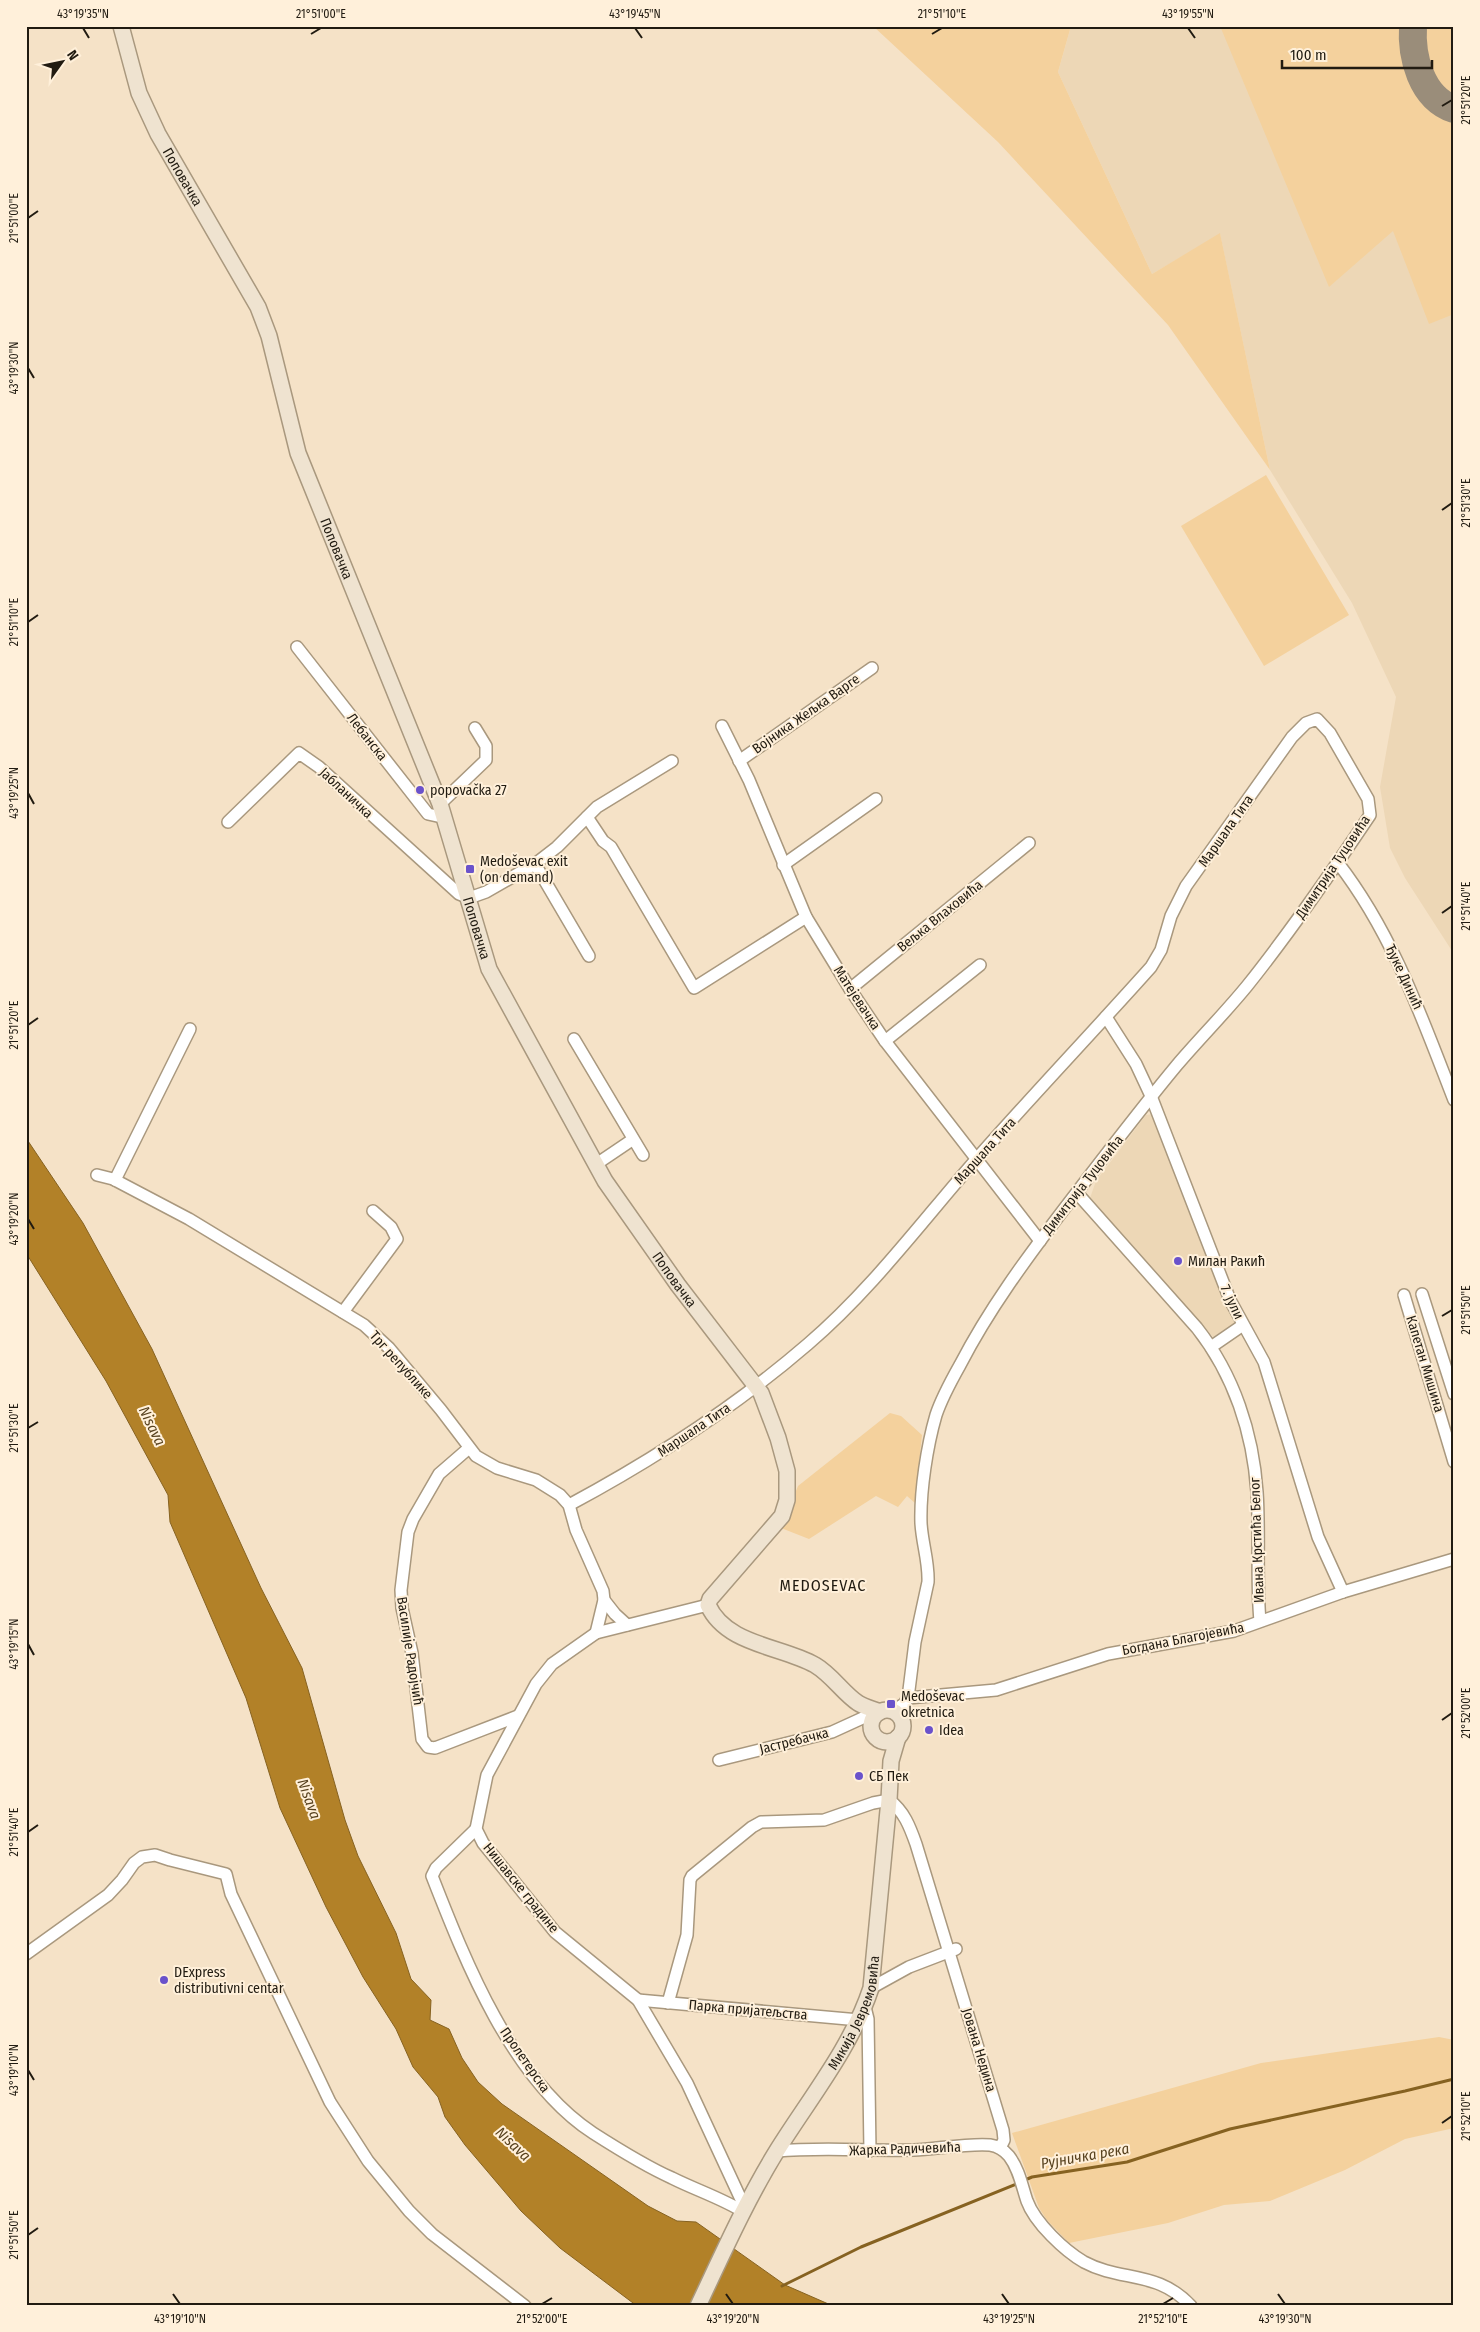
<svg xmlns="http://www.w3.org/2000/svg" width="1480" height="2332" font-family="'Fira Sans Condensed',sans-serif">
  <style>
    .built { fill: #edd7b6 }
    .green { fill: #f4d19d }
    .water { fill: #b28128; stroke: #866221 }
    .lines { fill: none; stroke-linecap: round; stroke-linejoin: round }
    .stream { stroke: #866221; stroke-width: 3 }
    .taxiway { stroke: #9a8d7a; stroke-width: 28 }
    .street-casing { stroke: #a9987e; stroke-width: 14 }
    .secondary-casing { stroke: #a9987e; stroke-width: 18 }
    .street { stroke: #fff; stroke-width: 11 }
    .secondary { stroke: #efe3d0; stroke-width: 15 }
    .ticks { fill: none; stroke: #211b11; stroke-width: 2 }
    .poi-dot { fill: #6a52cb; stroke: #fff0da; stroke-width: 2 }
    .labels { text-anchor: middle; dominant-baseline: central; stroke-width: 4; stroke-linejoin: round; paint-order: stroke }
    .street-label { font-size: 14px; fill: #211b11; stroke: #fff0da }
    .poi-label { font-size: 14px; fill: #211b11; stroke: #fff0da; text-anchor: start }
    .water-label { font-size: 15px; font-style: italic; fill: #58421f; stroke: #fff0da }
    .quarter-label { font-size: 16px; letter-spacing: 1px; fill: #211b11; stroke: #fff0da }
    .neatline { fill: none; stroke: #211b11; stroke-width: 2 }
    .ticks-label { font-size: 12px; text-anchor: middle; fill: #211b11 }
  </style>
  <rect width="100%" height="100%" fill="#f5e2c7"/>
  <g class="built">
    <polygon points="1071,26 1454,26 1454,954 1405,878 1390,848 1380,787 1396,697 1352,603 1270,470 1220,234 1152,274 1058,72"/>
    <polygon points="1153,1114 1236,1324 1215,1339 1090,1198 1096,1181 1146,1115"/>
  </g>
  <g class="green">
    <polygon points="873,26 1071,26 1058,72 1152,274 1220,233 1270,470 1168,325 998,142"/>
    <polygon points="1220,26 1454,26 1454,314 1429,324 1393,231 1329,287"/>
    <polygon points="1266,475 1349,615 1264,666 1181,526"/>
    <polygon points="890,1413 901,1416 922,1435 915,1503 907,1496 898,1507 876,1496 809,1539 781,1528 798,1486"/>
    <polygon points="1439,2037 1454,2040 1454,2128 1405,2139 1345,2170 1270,2201 1224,2205 1168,2223 1069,2243 1047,2220 1039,2208 1012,2133 1261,2063"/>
  </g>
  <polygon class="water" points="26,1138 83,1223 152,1349 261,1588 302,1668 345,1820 358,1856 396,1933 411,1979 431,2000 430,2020 449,2029 462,2058 478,2082 502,2104 648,2206 677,2221 696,2222 785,2285 833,2306 637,2306 560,2248 521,2211 465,2145 445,2117 438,2097 413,2067 396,2029 363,1977 326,1907 280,1808 246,1698 170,1522 168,1495 106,1381 26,1253"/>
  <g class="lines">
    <g class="stream">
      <polyline points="1025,2180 1032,2177 1127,2162 1230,2129 1405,2091 1454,2079"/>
      <polyline points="782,2286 861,2247 1019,2183"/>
    </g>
    <path class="taxiway" d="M1413,26C1411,56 1421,98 1454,109"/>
    <g class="street-casing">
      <g id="street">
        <polyline points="297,647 428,814 437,816 443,814"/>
        <polyline points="722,726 749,780 806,917 850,989 885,1041 1040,1241"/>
        <polyline points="739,761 872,668"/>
        <polyline points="440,804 486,760 486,746 475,728"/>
        <polyline points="587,817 603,841 611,847 694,988 806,917"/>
        <polyline points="228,822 299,753 319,767 459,894 469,898 486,892 535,864 557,847 597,807 672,761"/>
        <path d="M1338,863C1393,934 1422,1018 1454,1100"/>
        <polyline points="535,864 589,956"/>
        <polyline points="783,865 876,799"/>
        <polyline points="850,989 1029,843"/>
        <polyline points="1106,1017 1136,1064 1151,1096 1230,1300 1264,1362 1318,1537 1343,1592"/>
        <polyline points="574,1039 643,1155"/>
        <polyline points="885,1041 980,965"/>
        <polyline points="595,1165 632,1140"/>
        <polyline points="97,1175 113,1179 189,1219 364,1325 389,1348 441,1410 476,1456 497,1468 536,1480 560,1495 569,1505 576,1530 603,1591 604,1600 596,1633"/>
        <polyline points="115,1180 190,1029"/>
        <path d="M1077,1193L1197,1328C1234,1375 1253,1433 1257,1492C1260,1535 1256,1579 1260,1621"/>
        <polyline points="1422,1294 1454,1394"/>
        <polyline points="1404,1295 1454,1462"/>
        <polyline points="343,1312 397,1239 391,1227 373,1211"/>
        <polyline points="1211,1347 1243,1325"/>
        <polyline points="469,1448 439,1474 413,1519 408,1532 401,1590 402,1608 412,1653 422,1739 428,1747 435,1748 518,1716"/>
        <path d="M569,1505C653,1460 735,1407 808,1344C870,1291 920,1224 973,1163C1031,1097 1092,1033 1151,967L1161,950L1171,916L1186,886L1292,737L1306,723L1317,719L1330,733L1368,799L1370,815C1331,873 1291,931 1247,986C1225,1013 1200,1038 1177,1065C1138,1112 1101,1161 1064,1209C1026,1259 989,1309 960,1365C951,1381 942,1397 936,1415C927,1446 920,1491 921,1523C922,1543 929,1562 928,1582L915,1642L908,1698L904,1704L893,1711"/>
        <polyline points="604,1600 615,1614 627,1625"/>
        <polyline points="708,1605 596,1633 552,1664 536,1684 487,1775 476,1829 483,1843 555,1932 638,2000 687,2083 745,2208"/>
        <polyline points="908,1698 996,1690 1108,1654 1234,1631 1343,1592 1454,1559"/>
        <polyline points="902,1720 904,1704"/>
        <polyline points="719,1760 832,1732 867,1716"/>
        <path d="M476,1829L436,1868L432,1876C466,1963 512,2080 593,2133C618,2149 645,2166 672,2178C696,2190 721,2198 744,2212"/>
        <polyline points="26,1954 108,1895 122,1880 134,1863 142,1857 155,1855 170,1860 226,1874 231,1894 330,2102 368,2161 409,2211 432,2234 525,2306"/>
        <polyline points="871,1988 909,1967 956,1949"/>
        <polyline points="638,2000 859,2020"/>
        <path d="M668,2003L687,1935L690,1880L692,1876L752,1827L761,1822L824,1820L873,1803L889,1800C904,1811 910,1827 916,1844L1003,2130L1004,2140L1000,2148"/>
        <polyline points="865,2007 868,2019 870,2151"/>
        <path d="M777,2151C822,2147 868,2151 914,2150C936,2149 970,2143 990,2145C997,2146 1004,2150 1009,2156C1019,2169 1022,2186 1027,2201C1035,2223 1065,2251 1084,2262C1121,2282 1158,2270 1191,2306"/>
      </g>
    </g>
    <g class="secondary-casing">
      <g id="secondary">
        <path id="s1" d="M121,26L139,93L158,134L258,307L269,336L298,453L440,804L489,969L605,1181L678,1285L761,1393L778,1438L787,1471V1500L782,1516L710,1599L708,1605C726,1645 781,1646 815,1665C832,1675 843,1693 858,1703C864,1707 873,1709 880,1712"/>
        <circle cx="887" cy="1726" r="16"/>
        <path id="s2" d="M698,2306C723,2253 747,2199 778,2149C810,2098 852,2046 871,1988L889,1800L891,1761L898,1737"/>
      </g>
    </g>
    <use href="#street" class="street"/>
    <use href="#secondary" class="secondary"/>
  </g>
  <path class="ticks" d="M83,28L89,38M635,28L642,38M1188,28L1195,38M311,34L321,28M932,34L942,28M1442,106L1452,100M28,218L38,211M28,368L34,378M1442,510L1452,503M28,622L38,615M28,793L34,804M1442,913L1452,906M28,1025L38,1018M28,1219L34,1229M1442,1316L1452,1310M28,1428L38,1422M28,1644L34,1655M1442,1720L1452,1713M28,1832L38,1825M28,2070L34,2080M1442,2123L1452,2116M28,2235L38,2228M173,2294L180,2304M726,2294L733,2304M1002,2294L1009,2304M1278,2294L1285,2304M542,2304L552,2298M1163,2304L1173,2298"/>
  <g class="poi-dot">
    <circle cx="420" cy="790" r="5"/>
    <rect x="465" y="864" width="10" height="10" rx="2.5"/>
    <circle cx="1178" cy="1261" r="5"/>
    <rect x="886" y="1699" width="10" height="10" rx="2.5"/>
    <circle cx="929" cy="1730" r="5"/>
    <circle cx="859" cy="1776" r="5"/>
    <circle cx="164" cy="1980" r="5"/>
  </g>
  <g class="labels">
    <g class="street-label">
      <text stroke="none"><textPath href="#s1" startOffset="164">Поповачка</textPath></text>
      <text stroke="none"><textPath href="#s1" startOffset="569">Поповачка</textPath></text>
      <text transform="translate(806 714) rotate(-35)">Војника Жељка Варге</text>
      <text transform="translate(367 737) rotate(52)">Лебанска</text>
      <text transform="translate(346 793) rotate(43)">Јабланичка</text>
      <text transform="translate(1226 831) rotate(-55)">Маршала Тита</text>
      <text transform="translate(1333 867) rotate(-56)">Димитрија Туцовића</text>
      <text transform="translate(940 916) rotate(-39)">Вељка Влаховића</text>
      <text stroke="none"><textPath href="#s1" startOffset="974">Поповачка</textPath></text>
      <text transform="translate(1404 977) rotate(65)">Ђуке Динић</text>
      <text transform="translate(857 998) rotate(57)">Матејевачка</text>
      <text transform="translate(985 1151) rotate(-48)">Маршала Тита</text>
      <text transform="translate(1083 1185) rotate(-52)">Димитрија Туцовића</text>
      <text stroke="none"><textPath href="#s1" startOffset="1379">Поповачка</textPath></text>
      <text transform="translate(1232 1302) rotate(65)">7. јули</text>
      <text transform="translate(1425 1364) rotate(73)">Капетан Мишина</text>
      <text transform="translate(401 1365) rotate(48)">Трг републике</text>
      <text transform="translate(694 1430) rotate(-34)">Маршала Тита</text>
      <text transform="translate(1257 1540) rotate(-92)">Ивана Крстића Белог</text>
      <text transform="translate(1183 1639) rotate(-11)">Богдана Благојевића</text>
      <text transform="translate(410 1651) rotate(81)">Василије Радојчић</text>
      <text transform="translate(794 1741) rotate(-14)">Јастребачка</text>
      <text transform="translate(521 1888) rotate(51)">Нишавске градине</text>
      <text transform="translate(748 2010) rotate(5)">Парка пријатељства</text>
      <text stroke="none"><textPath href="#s2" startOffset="334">Микија Јевремовића</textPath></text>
      <text transform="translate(979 2050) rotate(73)">Јована Недина</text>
      <text transform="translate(525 2060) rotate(55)">Пролетерска</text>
      <text transform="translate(905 2149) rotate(-2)">Жарка Радичевића</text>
    </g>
    <g class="poi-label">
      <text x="430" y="790">popovačka 27</text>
      <text x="480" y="861">Medoševac exit<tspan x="480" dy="16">(on demand)</tspan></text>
      <text x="1188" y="1261">Милан Ракић</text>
      <text x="901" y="1696">Medoševac<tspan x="901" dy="16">okretnica</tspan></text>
      <text x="939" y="1730">Idea</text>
      <text x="869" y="1776">СБ Пек</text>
      <text x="174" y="1972">DExpress<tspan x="174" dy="16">distributivni centar</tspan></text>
    </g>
    <g class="water-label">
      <text transform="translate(152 1426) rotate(64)">Nisava</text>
      <text transform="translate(309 1799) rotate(70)">Nisava</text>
      <text transform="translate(513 2144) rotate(43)">Nisava</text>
      <text transform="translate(1085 2156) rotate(-10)">Рујничка река</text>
    </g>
    <g class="quarter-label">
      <text x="823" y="1585">MEDOSEVAC</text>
    </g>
  </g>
  <rect width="1480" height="2332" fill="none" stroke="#fff0da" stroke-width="55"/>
  <g transform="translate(62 62) rotate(57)" stroke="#fff0da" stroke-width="4" paint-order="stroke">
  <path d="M0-4L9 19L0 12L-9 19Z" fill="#211b11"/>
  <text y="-8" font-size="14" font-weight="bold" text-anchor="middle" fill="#211b11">N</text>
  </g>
  <path d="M1282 60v8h150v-8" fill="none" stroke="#211b11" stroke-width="2.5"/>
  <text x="1290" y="60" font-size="15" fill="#211b11" stroke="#fff0da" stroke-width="4" paint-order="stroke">100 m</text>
  <rect x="28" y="28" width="1424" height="2276" class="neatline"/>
  <g class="ticks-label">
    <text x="83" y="18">43°19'35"N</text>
    <text x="321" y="18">21°51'00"E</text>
    <text x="635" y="18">43°19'45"N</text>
    <text x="942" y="18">21°51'10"E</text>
    <text x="1188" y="18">43°19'55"N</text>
    <text transform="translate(1466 100) rotate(-90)" y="4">21°51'20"E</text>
    <text transform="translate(14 218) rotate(-90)" y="4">21°51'00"E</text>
    <text transform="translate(14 368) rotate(-90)" y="4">43°19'30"N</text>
    <text transform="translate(1466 503) rotate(-90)" y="4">21°51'30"E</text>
    <text transform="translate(14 622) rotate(-90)" y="4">21°51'10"E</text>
    <text transform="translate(14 793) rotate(-90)" y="4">43°19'25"N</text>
    <text transform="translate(1466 906) rotate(-90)" y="4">21°51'40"E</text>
    <text transform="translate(14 1025) rotate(-90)" y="4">21°51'20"E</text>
    <text transform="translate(14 1219) rotate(-90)" y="4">43°19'20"N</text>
    <text transform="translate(1466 1310) rotate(-90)" y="4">21°51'50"E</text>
    <text transform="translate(14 1428) rotate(-90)" y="4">21°51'30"E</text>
    <text transform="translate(14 1644) rotate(-90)" y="4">43°19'15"N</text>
    <text transform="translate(1466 1713) rotate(-90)" y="4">21°52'00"E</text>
    <text transform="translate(14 1832) rotate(-90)" y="4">21°51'40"E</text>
    <text transform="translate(14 2070) rotate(-90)" y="4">43°19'10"N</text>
    <text transform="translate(1466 2116) rotate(-90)" y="4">21°52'10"E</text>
    <text transform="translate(14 2235) rotate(-90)" y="4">21°51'50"E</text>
    <text x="180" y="2323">43°19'10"N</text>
    <text x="542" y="2323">21°52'00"E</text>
    <text x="733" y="2323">43°19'20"N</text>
    <text x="1009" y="2323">43°19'25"N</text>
    <text x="1163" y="2323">21°52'10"E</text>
    <text x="1285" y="2323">43°19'30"N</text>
  </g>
</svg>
